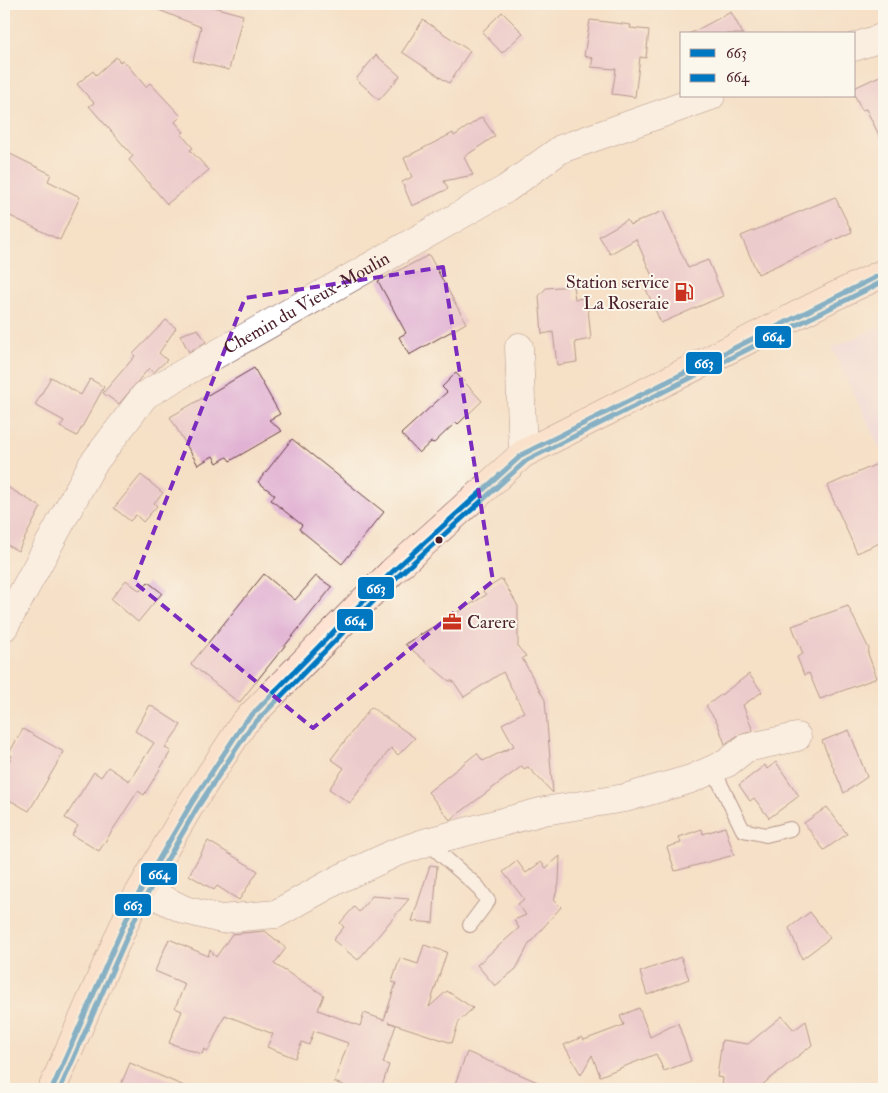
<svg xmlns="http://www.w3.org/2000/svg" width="888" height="1093" font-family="'IM FELL Double Pica',serif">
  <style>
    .built { fill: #e9d1ed }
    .building { fill: #e1b2d3 }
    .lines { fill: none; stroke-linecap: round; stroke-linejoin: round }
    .service-casing { stroke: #643c42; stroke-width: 16 }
    .minor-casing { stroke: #643c42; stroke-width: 29 }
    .secondary-casing { stroke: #643c42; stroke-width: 29 }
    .service { stroke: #fff; stroke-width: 14 }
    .minor { stroke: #fff; stroke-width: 28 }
    .secondary { stroke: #fee3d2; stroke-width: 28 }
    .bus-1-casing { stroke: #fbf7ec; stroke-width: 9 }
    .bus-2-casing { stroke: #fbf7ec; stroke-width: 9 }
    .bus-1 { stroke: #0077c1; stroke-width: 5 }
    .bus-2 { stroke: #0077c1; stroke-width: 5 }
    .marked { fill: none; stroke: #7b2cbf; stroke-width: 4; stroke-dasharray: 10 6; stroke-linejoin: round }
    .bus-dot { fill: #4a1f2b; stroke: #fbf7ec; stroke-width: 2 }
    .labels { text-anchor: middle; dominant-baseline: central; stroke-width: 4; stroke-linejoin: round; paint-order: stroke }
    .poi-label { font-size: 18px; fill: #4a1f2b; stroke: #fbf7ec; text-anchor: end }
    .street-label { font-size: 18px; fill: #4a1f2b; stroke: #fbf7ec }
    .line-badge { stroke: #fbf7ec; stroke-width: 2 }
    .badge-label { font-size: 14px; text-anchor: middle; font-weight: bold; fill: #fff }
  </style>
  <rect width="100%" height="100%" fill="#fbf7ec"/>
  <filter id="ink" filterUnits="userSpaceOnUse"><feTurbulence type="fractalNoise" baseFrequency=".02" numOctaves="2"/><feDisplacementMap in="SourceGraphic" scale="10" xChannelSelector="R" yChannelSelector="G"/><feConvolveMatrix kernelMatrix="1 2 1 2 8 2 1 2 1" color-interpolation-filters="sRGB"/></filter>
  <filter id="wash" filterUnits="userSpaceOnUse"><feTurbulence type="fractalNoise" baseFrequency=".0096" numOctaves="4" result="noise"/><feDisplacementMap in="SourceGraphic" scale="20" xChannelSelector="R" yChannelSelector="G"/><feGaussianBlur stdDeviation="1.12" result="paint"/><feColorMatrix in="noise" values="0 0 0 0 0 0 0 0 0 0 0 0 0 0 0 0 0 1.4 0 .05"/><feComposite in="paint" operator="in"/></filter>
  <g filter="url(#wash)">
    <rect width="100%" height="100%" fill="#f5e0c6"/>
    <polygon class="built" points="884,325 884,457 832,348"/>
    <g id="blocks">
      <g class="building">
        <polygon points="149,4 202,4 243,15 229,70 193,61 201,27 149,6"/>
        <polygon points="502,12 523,33 502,53 482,32"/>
        <polygon points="731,12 743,34 689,34"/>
        <polygon points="423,20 470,51 449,83 402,52"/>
        <polygon points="590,20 631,25 630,28 649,30 646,58 640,57 635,97 612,94 616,69 591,67 593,58 584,56"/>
        <polygon points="376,55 400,76 379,100 356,79"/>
        <polygon points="116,57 120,62 123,60 146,87 150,83 181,116 175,122 184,132 181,134 193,148 190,150 209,170 167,204 129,160 133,156 89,106 94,103 77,84 93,71 96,75"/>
        <polygon points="884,74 884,145 866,109 862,110 854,94 854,88"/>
        <polygon points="482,117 495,136 464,157 473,175 444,181 448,189 412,206 402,182 412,177 404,158 453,133 454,136"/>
        <polygon points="4,151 51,174 48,181 80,197 60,240 4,213"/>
        <polygon points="835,197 852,232 758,274 741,236"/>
        <polygon points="663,211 688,268 708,260 723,296 661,323 645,287 655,283 636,239 610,254 599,236 627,220 630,225"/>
        <polygon points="429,255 466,323 409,355 399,337 406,333 378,281"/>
        <polygon points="573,286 575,299 587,298 591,339 575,342 577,362 557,365 553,332 542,334 539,296 546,288"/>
        <polygon points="166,320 176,328 159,353 167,360 153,373 149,368 119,404 103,393 135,356 133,354"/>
        <polygon points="198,329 206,342 189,352 180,335"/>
        <polygon points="254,368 280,414 269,420 282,431 230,461 227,457 217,463 213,456 198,465 170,417"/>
        <polygon points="456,373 482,401 458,424 456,422 434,443 431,442 419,453 401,434 447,392 442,387"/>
        <polygon points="51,377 81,395 90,379 104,387 77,436 60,427 64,421 35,405"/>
        <polygon points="292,439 384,512 342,564 299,529 302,525 271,500 275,495 258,482"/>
        <polygon points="884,461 884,541 857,553 827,486"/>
        <polygon points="141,475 163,493 154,503 157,506 143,522 136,515 130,521 114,508"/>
        <polygon points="4,485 41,507 18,551 4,543"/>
        <polygon points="264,574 295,600 316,576 332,587 239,703 191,664"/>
        <polygon points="502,579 518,606 518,647 526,656 522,658 545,700 553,793 528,767 524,769 522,766 450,820 428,792 477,753 483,761 514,746 502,724 524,712 503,672 464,697 453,681 449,681 405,644 486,595 483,591"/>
        <polygon points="126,580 140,591 148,582 162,593 138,622 111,599"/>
        <polygon points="848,606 869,649 868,654 877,678 820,699 809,673 804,675 797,657 803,654 792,626"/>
        <polygon points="749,674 762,692 743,705 753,731 737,736 725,744 717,722 706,706"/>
        <polygon points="150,705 181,725 165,748 171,751 144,795 138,791 99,851 72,835 78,826 65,818 94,772 101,777 108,767 129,781 154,743 135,731"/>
        <polygon points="371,707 415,738 398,755 391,748 350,803 329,789 344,768 331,759"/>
        <polygon points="23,729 64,752 29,811 4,797 4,770 12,756 9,753"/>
        <polygon points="849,730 867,777 844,793 822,741"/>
        <polygon points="776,762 799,796 769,818 754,798 750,801 739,785 765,765 767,769"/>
        <polygon points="827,807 847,834 824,850 804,823"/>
        <polygon points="725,827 734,855 675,871 667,847 681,843 679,837 702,829 703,834"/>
        <polygon points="208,841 258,871 239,900 217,886 214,890 189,875"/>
        <polygon points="560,856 559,883 554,900 561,907 529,944 516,969 495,986 477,965 519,928 514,920 526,915 518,904 524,899 503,872 517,861 526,873 541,862 546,868"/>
        <polygon points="430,865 437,866 433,923 412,921"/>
        <polygon points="372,896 409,899 358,960 333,940 344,927 340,923 354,907 359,912"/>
        <polygon points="810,912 830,938 802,959 789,928"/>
        <polygon points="265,931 286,948 274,964 324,995 318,1010 360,1026 364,1013 384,1020 396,983 392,982 400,958 418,964 424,945 447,952 429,1007 447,991 473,1008 459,1021 452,1043 388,1022 396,1025 383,1063 389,1065 381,1089 354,1089 334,1082 348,1043 314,1031 309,1045 302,1042 295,1058 267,1047 273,1034 225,1015 208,1051 204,1049 202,1054 169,1043 182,1011 175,1008 185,984 155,971 169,939 208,956 210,950 216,957 232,934"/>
        <polygon points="681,957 689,979 647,995 640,972"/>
        <polygon points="639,1008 650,1037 678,1023 691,1061 664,1071 656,1054 600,1076 592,1055 581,1075 564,1045 582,1037 584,1040 624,1025 620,1016"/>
        <polygon points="782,1016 794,1030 806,1021 812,1045 757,1089 722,1089 723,1078 717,1077 722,1040 748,1044"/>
        <polygon points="467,1052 554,1089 469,1089 455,1084"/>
        <polygon points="130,1063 191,1089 119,1089"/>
      </g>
    </g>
  </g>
  <g filter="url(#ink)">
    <use href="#blocks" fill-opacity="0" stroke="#643c42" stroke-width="1"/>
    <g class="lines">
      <g class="service-casing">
        <g id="service">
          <polyline points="713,769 743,830 766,835 790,829"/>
          <polyline points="427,842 477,886 488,901 470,925"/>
        </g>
      </g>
      <g class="minor-casing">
        <g id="minor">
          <polyline points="854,47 884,37"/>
          <polyline points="519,347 523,454"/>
          <path id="s1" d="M4,627L92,465L145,395L506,189L561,149L711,96"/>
          <polyline points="142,889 185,910 221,919 276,914 339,879 395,853 427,842 544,811 625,798 691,779 727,763 746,748 797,737"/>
        </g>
      </g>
      <g class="secondary-casing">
        <polyline id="secondary" points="52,1089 134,902 191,804 244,723 392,572 523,454 835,296 884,273"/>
      </g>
      <use href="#service" class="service"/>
      <use href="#minor" class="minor"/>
      <use href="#secondary" class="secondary"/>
      <g class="bus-1-casing">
        <polyline id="bus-1" points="52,1089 134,902 191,804 244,723 392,572 523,454 884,273"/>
      </g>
      <g class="bus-2-casing">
        <polyline id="bus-2" points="60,1089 141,905 197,808 250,728 397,577 527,460 884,281"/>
      </g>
      <use href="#bus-1" class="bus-1"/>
      <use href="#bus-2" class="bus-2"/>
    </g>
  </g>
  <path d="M0 0H888V1093H0ZM443,267L493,581L313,728L134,582L245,298Z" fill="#f5e0c6" fill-opacity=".55" fill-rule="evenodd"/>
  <path class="marked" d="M443,267L493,581L313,728L134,582L245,298Z"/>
  <defs>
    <g id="fuel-bare" transform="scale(1.5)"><path d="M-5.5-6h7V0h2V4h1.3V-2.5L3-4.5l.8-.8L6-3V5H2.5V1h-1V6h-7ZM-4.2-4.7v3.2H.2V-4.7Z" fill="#c8321e" stroke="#fbf7ec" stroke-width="2.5" paint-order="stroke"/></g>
    <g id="office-bare" transform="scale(1.5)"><path d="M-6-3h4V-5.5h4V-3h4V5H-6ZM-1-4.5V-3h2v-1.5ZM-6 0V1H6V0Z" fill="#c8321e" stroke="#fbf7ec" stroke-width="2.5" paint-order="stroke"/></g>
  </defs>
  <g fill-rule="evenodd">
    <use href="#fuel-bare" x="684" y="292"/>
    <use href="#office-bare" x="452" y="622"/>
  </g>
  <circle class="bus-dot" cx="439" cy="540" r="4.5"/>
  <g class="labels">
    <g class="poi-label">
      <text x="669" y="282">Station service<tspan x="669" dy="21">La Roseraie</tspan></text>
      <text x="467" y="622" text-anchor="start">Carere</text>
    </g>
    <g class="street-label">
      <text stroke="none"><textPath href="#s1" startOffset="458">Chemin du Vieux-Moulin</textPath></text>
    </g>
  </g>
  <g class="line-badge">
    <rect x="754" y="325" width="38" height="24" rx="5" fill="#0077c1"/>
    <rect x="685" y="351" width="38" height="24" rx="5" fill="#0077c1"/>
    <rect x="357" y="576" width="38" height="24" rx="5" fill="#0077c1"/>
    <rect x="336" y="608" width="38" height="24" rx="5" fill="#0077c1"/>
    <rect x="140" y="862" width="38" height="24" rx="5" fill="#0077c1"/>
    <rect x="114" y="893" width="38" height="24" rx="5" fill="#0077c1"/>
  </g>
  <g class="badge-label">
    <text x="773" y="341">664</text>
    <text x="704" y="368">663</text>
    <text x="376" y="593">663</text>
    <text x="355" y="625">664</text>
    <text x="159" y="879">664</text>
    <text x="133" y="910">663</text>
  </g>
  <rect width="888" height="1093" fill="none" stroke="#fbf7ec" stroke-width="20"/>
  <rect x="680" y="32" width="175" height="65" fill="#fbf7ec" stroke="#b4a19f"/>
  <rect x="690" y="49" width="25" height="8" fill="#0077c1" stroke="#b4a19f"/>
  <text x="726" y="58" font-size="15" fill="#4a1f2b">663</text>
  <rect x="690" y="74" width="25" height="8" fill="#0077c1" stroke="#b4a19f"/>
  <text x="726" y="82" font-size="15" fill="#4a1f2b">664</text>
</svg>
